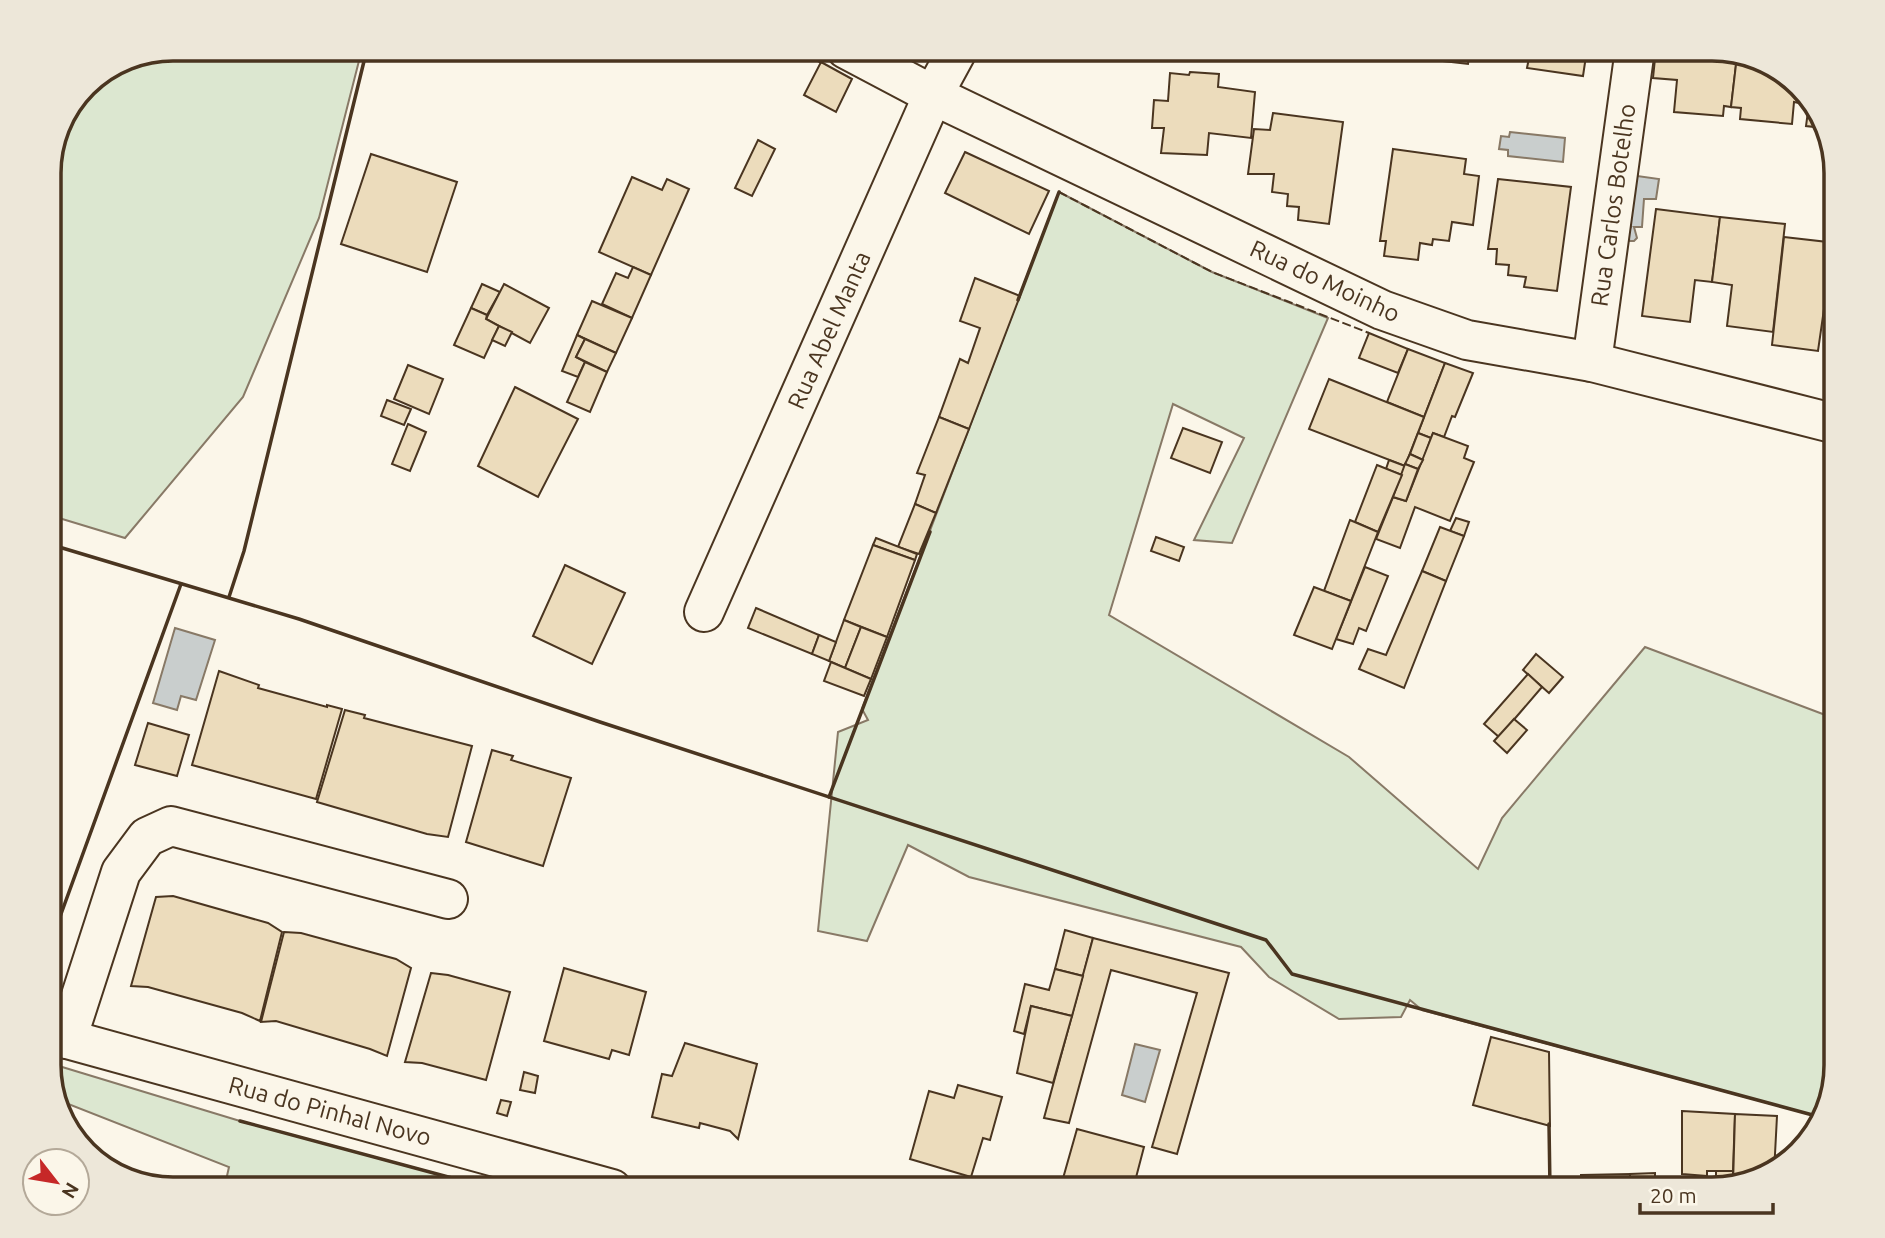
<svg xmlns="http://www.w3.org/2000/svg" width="1885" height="1238" font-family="Ubuntu,sans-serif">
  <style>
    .green { fill: #dce7d0; stroke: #887966; stroke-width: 2 }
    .water { fill: #c9cecd; stroke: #887966; stroke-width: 2 }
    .building { fill: #ecdcbc; stroke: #4a3520; stroke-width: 2 }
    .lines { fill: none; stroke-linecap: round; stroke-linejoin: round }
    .street-casing { stroke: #4a3520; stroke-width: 42 }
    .street { stroke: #fbf6e9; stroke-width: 38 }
    .fence { stroke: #4a3520; stroke-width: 2; stroke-dasharray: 9 3.5; stroke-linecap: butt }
    .wall { stroke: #4a3520; stroke-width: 3.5 }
    .labels { text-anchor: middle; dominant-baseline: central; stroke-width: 5; stroke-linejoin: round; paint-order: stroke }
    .street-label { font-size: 24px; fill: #4a3520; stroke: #fbf6e9 }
    .rim { fill: none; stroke: #4a3520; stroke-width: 3.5 }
  </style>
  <rect width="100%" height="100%" fill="#fbf6e9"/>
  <g class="green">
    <polygon points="173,49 362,49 319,218 243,397 125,538 49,515 49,165 86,85 126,58"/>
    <polygon points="1059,192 1212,272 1328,318 1232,543 1194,540 1244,438 1173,404 1109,615 1349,757 1478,869 1502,818 1645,647 1836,719 1836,1066 1820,1117 1422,1010 1410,1000 1401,1017 1339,1019 1269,977 1241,947 969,877 908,845 867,941 818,931 838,732 868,720 862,709"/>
    <polygon points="49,1063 240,1121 493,1189 224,1189 229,1167 58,1100 49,1073"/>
  </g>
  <g class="water">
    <polygon points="1510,132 1565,138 1563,162 1508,156 1508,150 1499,149 1501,136 1509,137"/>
    <polygon points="1630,175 1659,179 1656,199 1644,199 1642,227 1634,227 1637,238 1634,241 1630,241 1626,235 1631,227 1624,226"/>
    <polygon points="175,628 215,640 196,700 181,696 177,710 153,703"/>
    <polygon points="1135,1044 1160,1050 1145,1102 1122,1095"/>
  </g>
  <g class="building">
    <polygon points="1418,49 1470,49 1468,64 1417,58"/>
    <polygon points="1508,49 1581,49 1580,55 1586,56 1583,76 1527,68 1530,53"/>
    <polygon points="1656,49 1712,49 1737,56 1731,107 1724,106 1723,116 1674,112 1677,80 1653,78"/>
    <polygon points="1737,56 1781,70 1800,91 1799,103 1794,102 1792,124 1740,119 1741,108 1731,107"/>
    <polygon points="821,62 852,79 836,112 804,95"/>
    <polygon points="1190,72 1219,74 1218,87 1255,92 1251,138 1209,133 1207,155 1161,153 1164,128 1152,128 1154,100 1168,101 1170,73 1189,75"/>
    <polygon points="1800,91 1820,111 1824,128 1806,126 1809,104 1799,103"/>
    <polygon points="1273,113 1343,122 1329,224 1298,220 1299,207 1287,206 1288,194 1272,192 1274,174 1248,174 1254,129 1270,130"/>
    <polygon points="758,140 775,149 752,196 735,188"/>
    <polygon points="1393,149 1466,159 1464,174 1479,176 1473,225 1452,222 1449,241 1433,239 1432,245 1420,243 1418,260 1384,256 1386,241 1380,241"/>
    <polygon points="965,152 1049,191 1029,234 945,193"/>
    <polygon points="371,154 457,182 427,272 341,244"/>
    <polygon points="632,177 662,190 667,179 689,189 651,275 599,252"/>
    <polygon points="1498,179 1571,187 1557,291 1524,287 1526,277 1508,275 1509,265 1496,264 1497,249 1488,249"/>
    <polygon points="1656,209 1720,217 1712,282 1695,280 1690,322 1642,316"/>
    <polygon points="1720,217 1785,224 1773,332 1727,326 1732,285 1712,282"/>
    <polygon points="1784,237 1836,243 1836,310 1824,309 1818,351 1772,345"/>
    <polygon points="633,267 651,275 632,318 602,304 616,273 628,278"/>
    <polygon points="975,278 1020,296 969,429 939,417 960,359 968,363 980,328 960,321"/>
    <polygon points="482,284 500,292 487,315 471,308"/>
    <polygon points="504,284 549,308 530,343 486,319"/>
    <polygon points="592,301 632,318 616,353 577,335"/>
    <polygon points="471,308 487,315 486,319 499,326 484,358 454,345"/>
    <polygon points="499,326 512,332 505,346 492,340"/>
    <polygon points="1369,333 1408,349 1398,373 1359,358"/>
    <polygon points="577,335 585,339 576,357 585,362 578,377 562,371"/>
    <polygon points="585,339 616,353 607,372 576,357"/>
    <polygon points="1408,349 1445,363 1424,417 1387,402"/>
    <polygon points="585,362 607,372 590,412 567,402"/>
    <polygon points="1445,363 1473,373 1455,417 1452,416 1444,437 1433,433 1431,438 1418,433"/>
    <polygon points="408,365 443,379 429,414 394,399"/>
    <polygon points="1329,379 1424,417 1405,466 1309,429"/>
    <polygon points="515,387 578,419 538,497 478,466"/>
    <polygon points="387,400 411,409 404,425 381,416"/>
    <polygon points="939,417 969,429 936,513 915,504 925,475 917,473"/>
    <polygon points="408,424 426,432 410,471 392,464"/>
    <polygon points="1183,428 1222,442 1210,473 1171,458"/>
    <polygon points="1418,433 1431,438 1423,460 1410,454"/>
    <polygon points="1433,433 1468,446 1464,458 1474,462 1450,521 1415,507 1400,548 1376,539 1393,497 1406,501"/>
    <polygon points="1410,454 1423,460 1418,469 1405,464"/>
    <polygon points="1389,460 1405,466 1402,475 1386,469"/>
    <polygon points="1405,464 1418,469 1406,501 1393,497"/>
    <polygon points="1377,465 1402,475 1378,532 1355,522"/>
    <polygon points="915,504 936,513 919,554 898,547"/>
    <polygon points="1456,518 1469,522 1464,536 1450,531"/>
    <polygon points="1350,520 1378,532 1351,601 1324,591"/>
    <polygon points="1440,527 1464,536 1446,581 1422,571"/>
    <polygon points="1156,537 1184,547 1179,561 1151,551"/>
    <polygon points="876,538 917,554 915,560 873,545"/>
    <polygon points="873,545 915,560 887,637 844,620"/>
    <polygon points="565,565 625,593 592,664 533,636"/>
    <polygon points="1365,567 1388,576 1366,631 1359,628 1353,644 1336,639"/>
    <polygon points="1422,571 1446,581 1404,688 1359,669 1368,649 1386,655"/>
    <polygon points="1314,587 1351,601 1332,649 1294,635"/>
    <polygon points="756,608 819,635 812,654 748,628"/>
    <polygon points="844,620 861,627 845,668 829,661"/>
    <polygon points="861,627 887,637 871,679 845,668"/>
    <polygon points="819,635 836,642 829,661 812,654"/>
    <polygon points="1536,654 1563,677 1549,693 1523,670"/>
    <polygon points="831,662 871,679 864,696 824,681"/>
    <polygon points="219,671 259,685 258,688 327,707 327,705 342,709 316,799 192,765"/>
    <polygon points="1528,674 1542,687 1499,737 1484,724"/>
    <polygon points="345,710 365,715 364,718 472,746 448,837 427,834 317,802"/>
    <polygon points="1514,719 1527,730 1507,753 1494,741"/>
    <polygon points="148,723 189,735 177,776 135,765"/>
    <polygon points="492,750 513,756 511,760 571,778 543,866 466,842"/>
    <polygon points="173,896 268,923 282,932 260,1021 242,1013 148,987 131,986 156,897"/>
    <polygon points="1065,930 1093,938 1083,976 1055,969"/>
    <polygon points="284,932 301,933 396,959 411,968 387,1056 370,1049 276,1021 261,1022"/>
    <polygon points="1093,938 1229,973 1177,1154 1152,1147 1197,993 1111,970 1069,1123 1044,1118"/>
    <polygon points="564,968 646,992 629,1055 612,1050 609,1059 544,1041"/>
    <polygon points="1055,969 1083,976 1072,1016 1031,1006 1024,1034 1014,1031 1025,984 1049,990"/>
    <polygon points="431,973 448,975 510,992 486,1080 422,1063 405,1062"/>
    <polygon points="1031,1006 1072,1016 1053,1083 1017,1073"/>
    <polygon points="1491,1037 1549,1052 1550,1126 1473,1105"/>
    <polygon points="685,1043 757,1064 738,1139 730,1131 700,1123 699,1128 652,1117 662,1074 672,1076"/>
    <polygon points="524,1072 538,1076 535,1093 520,1090"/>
    <polygon points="958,1085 1002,1097 990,1140 983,1138 971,1177 910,1159 929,1091 954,1098"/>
    <polygon points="501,1100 511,1102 507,1116 497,1113"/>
    <polygon points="1682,1111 1735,1114 1733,1171 1707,1171 1707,1176 1682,1174"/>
    <polygon points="1735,1114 1777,1116 1774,1173 1733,1184"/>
    <polygon points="1077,1129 1144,1147 1133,1189 1060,1189"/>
    <polygon points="1716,1171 1733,1171 1733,1184 1716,1183"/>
    <polygon points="1655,1173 1655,1189 1630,1189 1630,1174"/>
    <polygon points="1630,1174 1630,1189 1581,1189 1581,1175"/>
  </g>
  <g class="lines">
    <g class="street-casing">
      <g id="street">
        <polyline points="846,49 933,95 1382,310 1467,340 1592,362 1836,424"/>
        <polyline points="1592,362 1635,49"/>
        <polyline points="704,612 933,95 958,49"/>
        <polyline points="49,1034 612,1189"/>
        <polyline points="67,1039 121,872 147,837 171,826 448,899"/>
      </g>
    </g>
    <use href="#street" class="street"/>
    <polyline class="fence" points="1059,192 1212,272 1369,333"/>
    <g class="wall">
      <polyline points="798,49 821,62"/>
      <polyline points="1018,300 1059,192"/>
      <polyline points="49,544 299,619 600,722 1266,940 1292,974 1820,1117"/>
      <polyline points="229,597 244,551 367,49"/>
      <polyline points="829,797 930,532"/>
      <polyline points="49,947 181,584"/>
      <polyline points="240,1121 493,1189"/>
      <polyline points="1549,1124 1550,1189"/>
    </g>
  </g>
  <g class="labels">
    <g class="street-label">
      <text transform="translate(1613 205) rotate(-82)">Rua Carlos Botelho</text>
      <text transform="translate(1325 281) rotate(25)">Rua do Moinho</text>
      <text transform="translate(829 330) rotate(-66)">Rua Abel Manta</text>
      <text transform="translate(330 1111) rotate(15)">Rua do Pinhal Novo</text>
    </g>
  </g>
  <path d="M0 0H1885V1238H0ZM173 61H1712A112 112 0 0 1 1824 173V1065A112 112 0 0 1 1712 1177H173A112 112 0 0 1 61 1065V173A112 112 0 0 1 173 61Z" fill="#ede7d9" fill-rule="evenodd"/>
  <path class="rim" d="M173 61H1712A112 112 0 0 1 1824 173V1065A112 112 0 0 1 1712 1177H173A112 112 0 0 1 61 1065V173A112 112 0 0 1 173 61Z"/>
  <g transform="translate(56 1182) rotate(121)"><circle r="33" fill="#fbf6e9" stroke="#b4a999" stroke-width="2"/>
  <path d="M0-5L12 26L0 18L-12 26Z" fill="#c62828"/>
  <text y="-10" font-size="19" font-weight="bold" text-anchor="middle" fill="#4a3520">N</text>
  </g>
  <path d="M1640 1203v10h133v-10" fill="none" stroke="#4a3520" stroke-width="3.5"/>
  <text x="1650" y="1203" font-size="21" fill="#4a3520" stroke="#fbf6e9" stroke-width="5" paint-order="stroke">20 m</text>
</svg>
